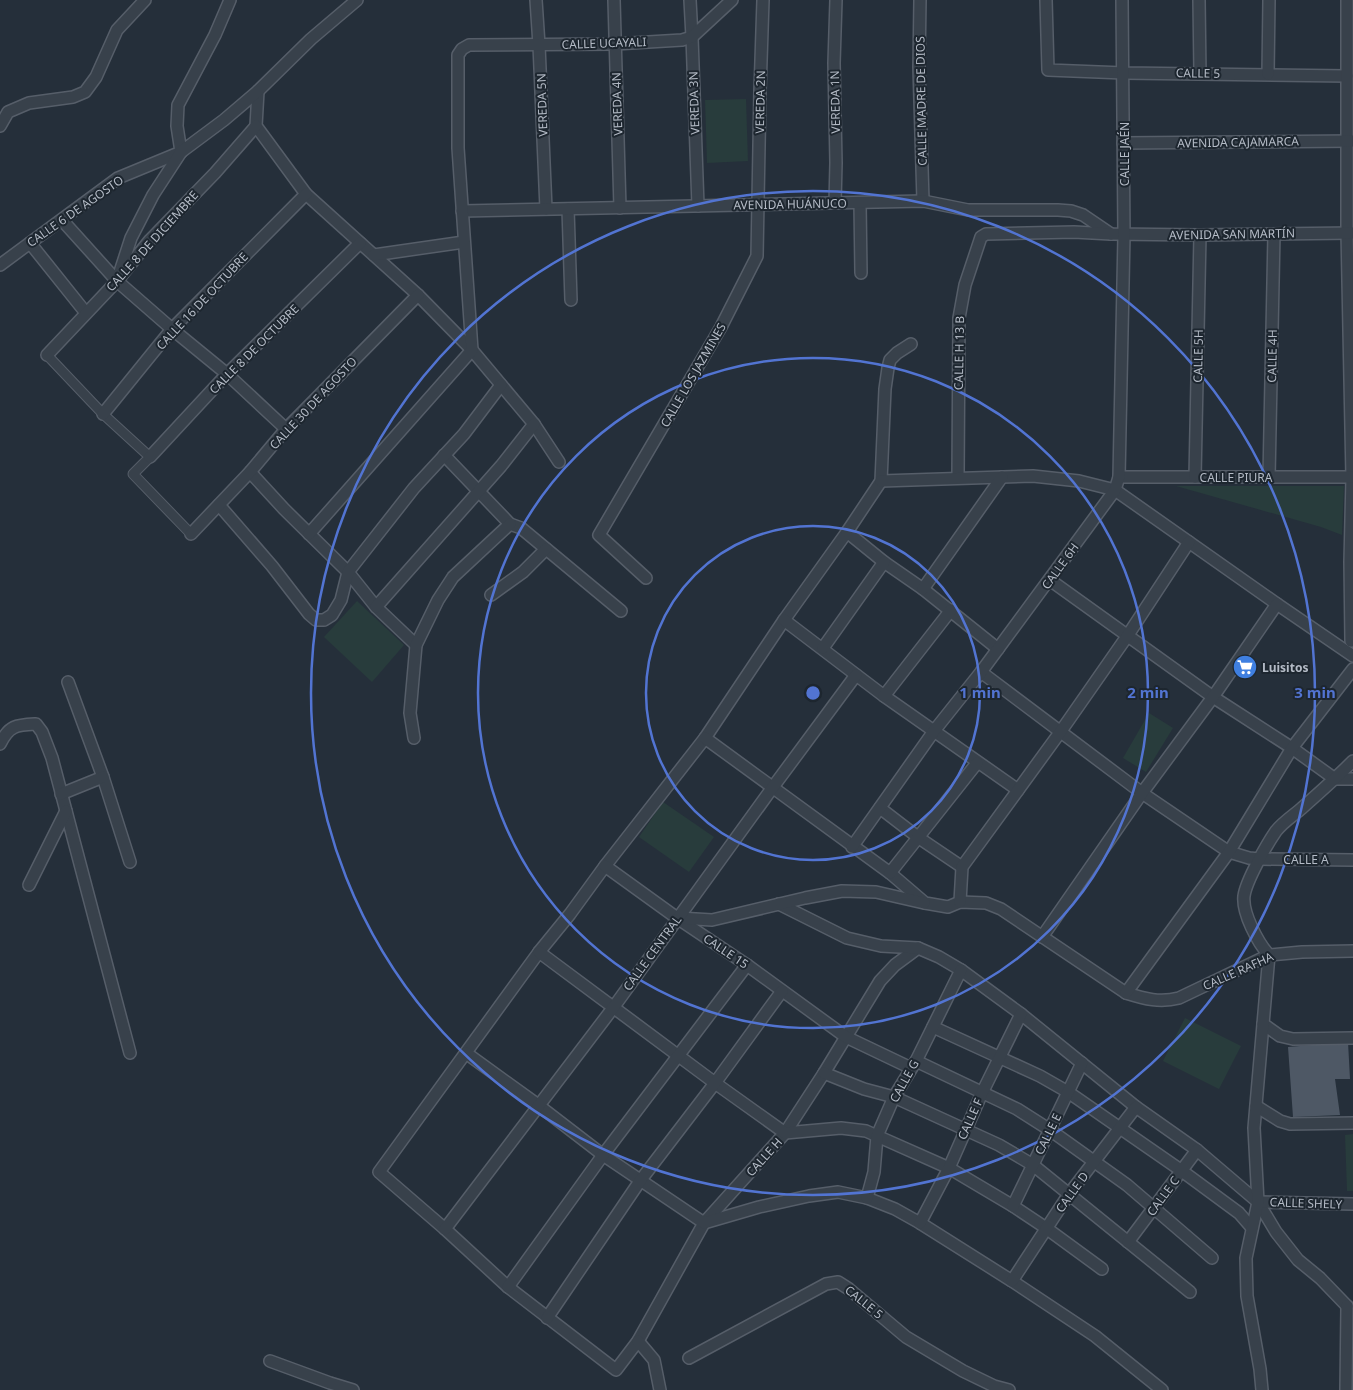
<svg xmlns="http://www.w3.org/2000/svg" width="1353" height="1390" font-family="'Noto Sans',sans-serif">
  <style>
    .green { fill: #283c3c }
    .building { fill: #4e5865 }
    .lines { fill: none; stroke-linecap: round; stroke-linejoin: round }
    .pedestrian-casing { stroke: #565e69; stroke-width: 11 }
    .minor-casing { stroke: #565e69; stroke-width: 14 }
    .pedestrian { stroke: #38414b; stroke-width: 9 }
    .minor { stroke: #38414b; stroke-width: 11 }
    .ring { fill: none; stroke: #5274d2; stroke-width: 2.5 }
    .labels { text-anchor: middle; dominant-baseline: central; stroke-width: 4; stroke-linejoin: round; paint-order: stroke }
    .street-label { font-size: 12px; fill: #b4bbc6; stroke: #1d262f }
    .poi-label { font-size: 12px; font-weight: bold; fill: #b4bbc6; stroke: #1d262f; text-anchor: start }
    .centre { fill: #5274d2; stroke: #1d262f; stroke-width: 2.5 }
    .ring-label { font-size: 15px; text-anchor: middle; font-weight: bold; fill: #5274d2; stroke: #1d262f; stroke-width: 4; stroke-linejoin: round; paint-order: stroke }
  </style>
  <rect width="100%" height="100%" fill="#252f3a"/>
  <g class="green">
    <polygon points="746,99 748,161 707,163 705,100"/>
    <polygon points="1176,486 1344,486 1342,535 1321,527"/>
    <polygon points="357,601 404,645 372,682 324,637"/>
    <polygon points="1149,713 1173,728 1146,772 1123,758"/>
    <polygon points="663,802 714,837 689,872 639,837"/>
    <polygon points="1185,1018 1241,1046 1219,1089 1163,1061"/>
    <polygon points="1353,1134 1353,1191 1347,1191 1345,1135"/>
  </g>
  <polygon class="building" points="1348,1042 1350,1079 1335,1079 1340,1115 1293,1117 1288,1047"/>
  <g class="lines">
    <g class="pedestrian-casing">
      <polyline id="pedestrian" points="47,355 103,414 150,457 133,474 191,534"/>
    </g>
    <g class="minor-casing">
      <g id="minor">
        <polyline points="536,0 539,45 546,209"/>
        <polyline points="614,0 620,208"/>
        <polyline points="690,0 692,37 698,206"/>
        <polyline points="920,0 919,67 923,201"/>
        <polyline points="1046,0 1048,70 1124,73 1347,76"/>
        <polyline points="1199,0 1200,73"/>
        <polyline points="1347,0 1347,232 1352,477 1350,562 1351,641"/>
        <polyline points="1268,74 1269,0"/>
        <polyline points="258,91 256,126 306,194 418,295 472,350 534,424 559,462"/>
        <polyline points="0,126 8,112 29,103 73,97 85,92 96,77 117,30 145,0"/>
        <polyline points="1123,143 1353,141"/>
        <polyline points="835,203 836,163 834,63 836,0"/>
        <polyline points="860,203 861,273"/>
        <polyline points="568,209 571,300"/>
        <polyline points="462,211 923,201 968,210 1058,210 1071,211 1083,215 1111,234"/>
        <polyline points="62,220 117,281 172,329 227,374 286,429"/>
        <polyline points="30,243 86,313"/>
        <polyline points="374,255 464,242"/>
        <polyline points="0,265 118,178 181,152 177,126 178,105 215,35 230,0"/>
        <polyline points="117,281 131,238 153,195 181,152 224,120 258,91 311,39 357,0"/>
        <polyline points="911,344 897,353 890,360 888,368 885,389 881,481 847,532 784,620 705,738 605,866 570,914 539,952 379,1172 445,1229 508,1287 616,1370 638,1341 704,1223 785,1133 824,1073 880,981 895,965 918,948"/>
        <polyline points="47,355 117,281 150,240 215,173 256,126"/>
        <polyline points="103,414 172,329 306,194"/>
        <polyline points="444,455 510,524 521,528 621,611"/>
        <polyline points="150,457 227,374 360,243"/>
        <polyline points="250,472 284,509 348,572 376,607 416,645"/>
        <polyline points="958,477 959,318 965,285 981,237 986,234 1074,232 1111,234 1200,235 1353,233"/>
        <polyline points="1119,477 1353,477"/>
        <polyline points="1195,477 1200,235"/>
        <polyline points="1269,477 1274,234"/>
        <polyline points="881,481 1033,476 1079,481 1115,490 1277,604 1353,656"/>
        <polyline points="219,505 272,566 309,614 316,620 324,620 332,615 341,600 348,572 414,488 464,434 501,385"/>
        <polyline points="847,532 884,562 923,589 998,649"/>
        <polyline points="191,534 250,472 286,429 418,295"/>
        <polyline points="309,534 472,350 458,148 458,55 462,49 469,45 615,44 682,40 692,37 732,0"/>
        <polyline points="646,578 599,535 721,327 757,256 760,91 763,0"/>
        <polyline points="1050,580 1213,697 1292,748 1335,779 1353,779"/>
        <polyline points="923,589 1002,477"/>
        <polyline points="491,595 523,572 546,549"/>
        <polyline points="376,607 501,466 534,424"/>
        <polyline points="784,620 884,696 1018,790"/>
        <polyline points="823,648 884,562"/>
        <polyline points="981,672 1142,793 1229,852 1249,858 1260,859 1353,860"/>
        <polyline points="68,682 103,777 130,862"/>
        <polyline points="884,696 951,610"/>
        <polyline points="414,738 410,713 416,645 438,600 453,577 510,524"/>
        <path d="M705,738L890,873L925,903L948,907L960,902L986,903L1001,909L1126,993C1145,999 1160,1003 1179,998L1269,955L1302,952L1353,951"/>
        <path d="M0,744C9,725 17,725 36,724L42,732L52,758L130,1053"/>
        <polyline points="61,794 103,777"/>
        <polyline points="880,808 919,838 962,867"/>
        <polyline points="852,847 934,731 981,672 1115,490 1119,477 1124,235 1122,0"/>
        <polyline points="605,866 677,918 747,965 846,1037 911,1068"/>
        <polyline points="890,873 977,763"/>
        <polyline points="29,885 66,811"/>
        <polyline points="960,902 962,867 1061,731 1128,635 1189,542"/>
        <polyline points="779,904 847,938 881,946 918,948 939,957 961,970 1021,1014 1136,1107 1197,1150 1258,1202 1276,1232 1298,1260 1320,1278 1347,1306"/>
        <polyline points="679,918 712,920 805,898 842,891 876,892 924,903"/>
        <polyline points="1042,937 1142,793 1213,697 1277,604"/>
        <polyline points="539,952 715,1083 785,1133 841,1128 866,1131 877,1136 949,1168 1013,1206 1046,1228 1102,1269"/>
        <polyline points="1126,993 1229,852 1292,748 1353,669"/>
        <polyline points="1263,1024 1280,1036 1293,1039 1353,1038"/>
        <polyline points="933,1027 1040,1076 1068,1092 1182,1171 1239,1213 1252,1228"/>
        <polyline points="466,1053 538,1105 603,1155 704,1223 759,1207 809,1196 838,1192 867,1198 895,1209 920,1223 1012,1281 1095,1336 1162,1390"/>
        <polyline points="916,1061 1017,1109 1050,1130 1127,1185 1212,1258"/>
        <polyline points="824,1073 864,1089 894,1097 999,1145 1033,1165 1190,1292"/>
        <polyline points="1256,1106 1280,1121 1290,1124 1353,1123"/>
        <polyline points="867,1198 874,1172 877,1136 894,1097 916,1061 961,970"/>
        <polyline points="1258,1202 1353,1204"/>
        <polyline points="1013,1206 1082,1063"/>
        <polyline points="920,1223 949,1168 982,1093 1021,1014"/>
        <polyline points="445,1229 613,1008 773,787 856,675"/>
        <polyline points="1128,1242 1197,1150"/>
        <polyline points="1012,1281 1069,1194 1136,1107"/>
        <polyline points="508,1287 603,1155 747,965"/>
        <polyline points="547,1318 640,1181 715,1083 782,991"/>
        <polyline points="638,1341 654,1360 660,1390"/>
        <polyline points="689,1358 826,1284 838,1282 849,1289 906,1337 963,1371 994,1386 1009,1390"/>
        <polyline points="270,1361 330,1383 353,1390"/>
        <path d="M1262,1390L1260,1369L1247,1296L1246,1258L1258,1202L1254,1128L1269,955C1258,943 1242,913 1244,896C1246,881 1267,844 1276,831C1283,822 1294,815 1302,808C1319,793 1337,777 1353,761"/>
        <polyline points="1346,1390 1347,1306"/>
      </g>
    </g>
    <use href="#pedestrian" class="pedestrian"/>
    <use href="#minor" class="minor"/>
  </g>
  <g class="ring">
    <circle cx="813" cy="693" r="167"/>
    <circle cx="813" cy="693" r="335"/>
    <circle cx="813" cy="693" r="502"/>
  </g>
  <defs>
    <g id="supermarket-disc" transform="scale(1.25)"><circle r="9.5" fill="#3f7fe0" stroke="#1d262f"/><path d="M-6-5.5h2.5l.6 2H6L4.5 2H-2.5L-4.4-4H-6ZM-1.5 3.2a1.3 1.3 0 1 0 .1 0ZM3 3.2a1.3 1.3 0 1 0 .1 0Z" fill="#fff"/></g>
  </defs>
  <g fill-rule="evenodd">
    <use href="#supermarket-disc" x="1245" y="667"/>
  </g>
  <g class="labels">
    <g class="street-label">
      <text transform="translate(604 43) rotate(-2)">CALLE UCAYALI</text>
      <text transform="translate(1198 73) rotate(1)">CALLE 5</text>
      <text transform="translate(921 101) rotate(-91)">CALLE MADRE DE DIOS</text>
      <text transform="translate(760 102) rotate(-89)">VEREDA 2N</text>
      <text transform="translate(835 102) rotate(-91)">VEREDA 1N</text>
      <text transform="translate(694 103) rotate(-92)">VEREDA 3N</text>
      <text transform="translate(617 104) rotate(-92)">VEREDA 4N</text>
      <text transform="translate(542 105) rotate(-92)">VEREDA 5N</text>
      <text transform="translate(1238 142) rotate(-1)">AVENIDA CAJAMARCA</text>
      <text transform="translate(1124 154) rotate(-90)">CALLE JAÉN</text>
      <text transform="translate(790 204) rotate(-1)">AVENIDA HUÁNUCO</text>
      <text transform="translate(75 211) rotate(-35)">CALLE 6 DE AGOSTO</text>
      <text transform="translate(1232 234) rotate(-1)">AVENIDA SAN MARTÍN</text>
      <text transform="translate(152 241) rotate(-48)">CALLE 8 DE DICIEMBRE</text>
      <text transform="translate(202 301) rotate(-47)">CALLE 16 DE OCTUBRE</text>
      <text transform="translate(254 349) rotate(-45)">CALLE 8 DE OCTUBRE</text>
      <text transform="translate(959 353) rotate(-89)">CALLE H 13 B</text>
      <text transform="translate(1198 356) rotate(-89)">CALLE 5H</text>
      <text transform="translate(1272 356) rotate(-89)">CALLE 4H</text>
      <text transform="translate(693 375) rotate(-60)">CALLE LOS JAZMINES</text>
      <text transform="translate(313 403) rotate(-47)">CALLE 30 DE AGOSTO</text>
      <text x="1236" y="477">CALLE PIURA</text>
      <text transform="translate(1060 566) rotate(-54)">CALLE 6H</text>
      <text x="1306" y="859">CALLE A</text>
      <text transform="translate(726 951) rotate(34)">CALLE 15</text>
      <text transform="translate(652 953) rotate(-54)">CALLE CENTRAL</text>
      <text transform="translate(1238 971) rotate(-24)">CALLE RAFHA</text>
      <text transform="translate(904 1081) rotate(-61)">CALLE G</text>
      <text transform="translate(970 1119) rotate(-66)">CALLE F</text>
      <text transform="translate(1048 1134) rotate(-64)">CALLE E</text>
      <text transform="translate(764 1157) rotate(-48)">CALLE H</text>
      <text transform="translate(1072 1192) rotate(-54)">CALLE D</text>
      <text transform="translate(1163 1196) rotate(-54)">CALLE C</text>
      <text transform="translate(1306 1203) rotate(2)">CALLE SHELY</text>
      <text transform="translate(864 1302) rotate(39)">CALLE 5</text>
    </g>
    <g class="poi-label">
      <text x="1262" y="667">Luisitos</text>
    </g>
  </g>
  <circle cx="813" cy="693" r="8" class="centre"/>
  <g class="ring-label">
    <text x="980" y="698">1 min</text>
    <text x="1148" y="698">2 min</text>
    <text x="1315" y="698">3 min</text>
  </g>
</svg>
